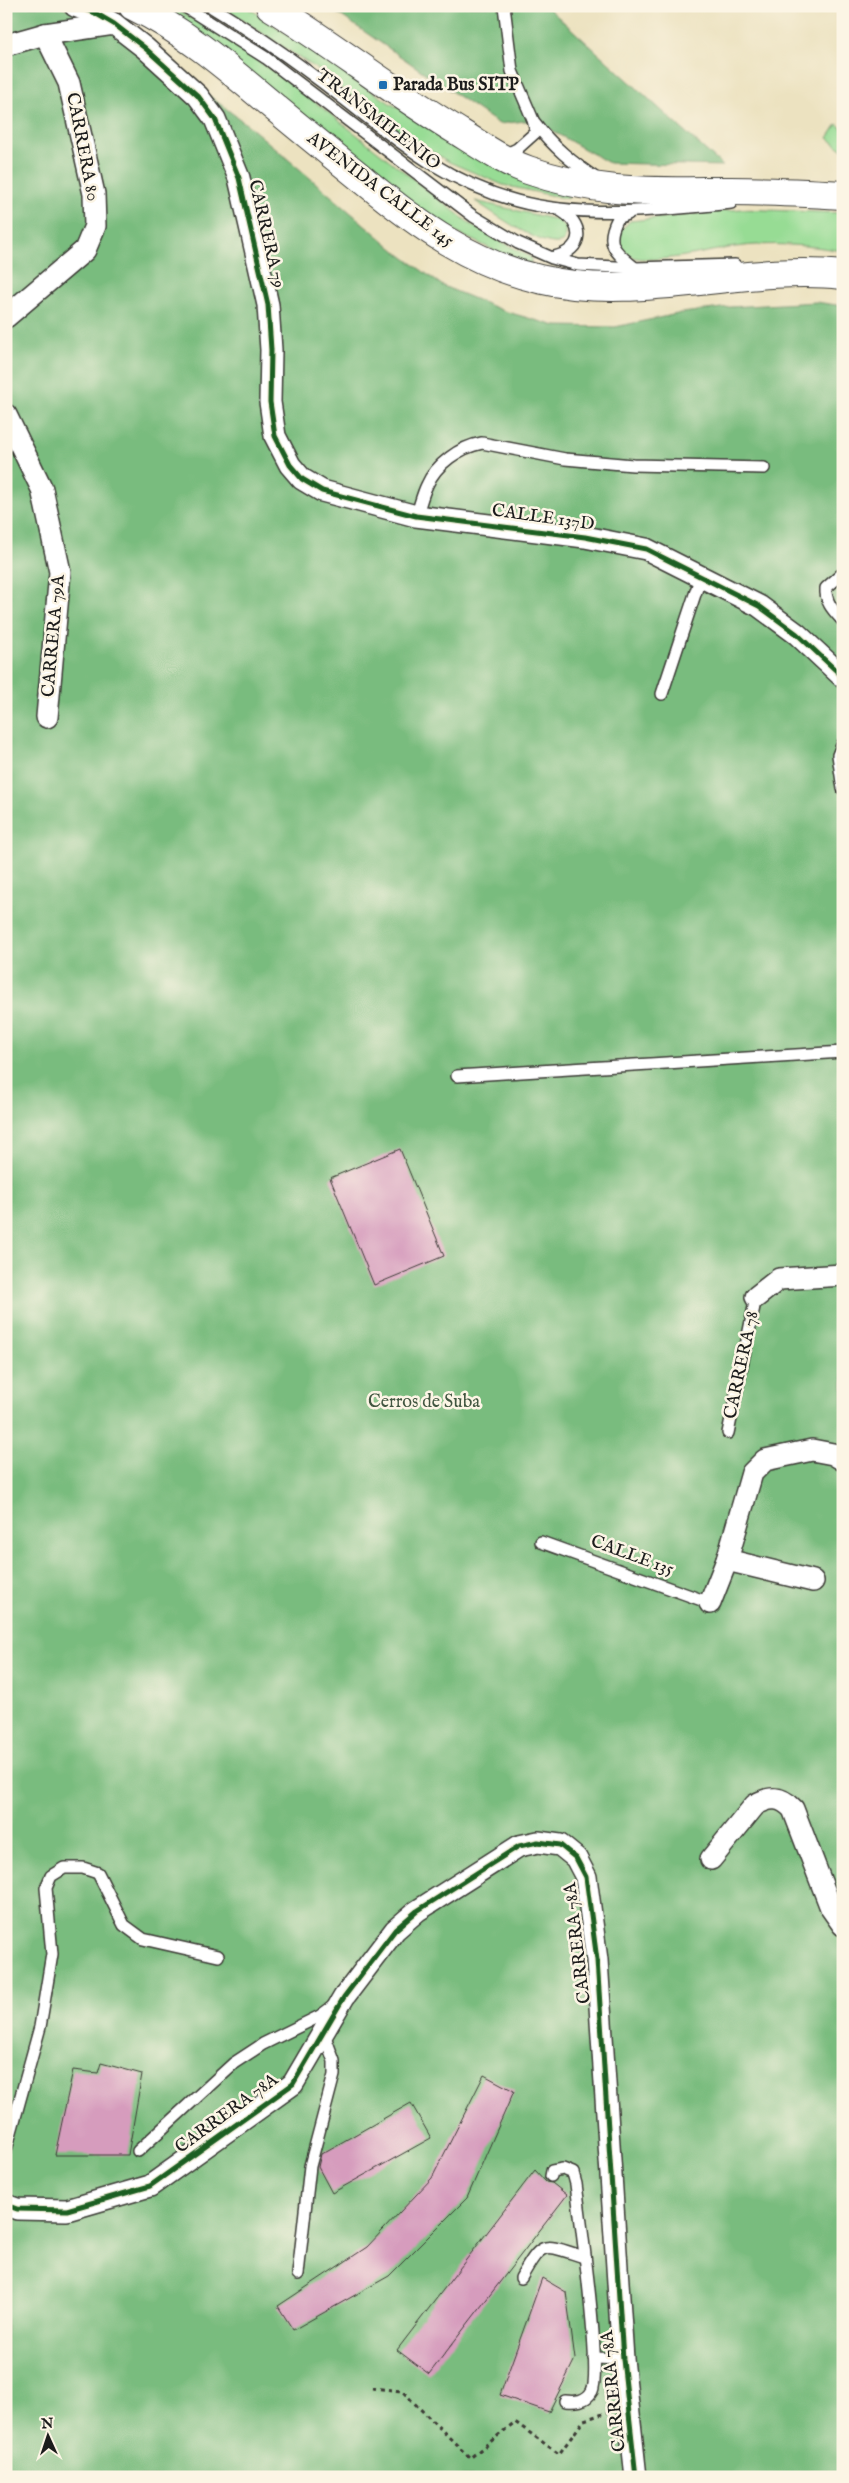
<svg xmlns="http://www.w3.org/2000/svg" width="849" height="2483" font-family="'IM FELL English',serif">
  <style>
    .green { fill: #97dc94; stroke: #5a7c58 }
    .forest { fill: #79bc7e; stroke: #4a6c4d }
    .building { fill: #d69cbd }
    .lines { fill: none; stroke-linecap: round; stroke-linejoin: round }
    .lane-casing { stroke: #3b3a35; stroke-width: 14 }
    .street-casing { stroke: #3b3a35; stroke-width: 24 }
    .primary-casing { stroke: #3b3a35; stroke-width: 30 }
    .path { stroke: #3b3a35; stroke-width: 3; stroke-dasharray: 4 4; stroke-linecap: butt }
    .lane { stroke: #fff; stroke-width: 11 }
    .street { stroke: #fff; stroke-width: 21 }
    .primary { stroke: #fff; stroke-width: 28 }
    .cycleway-casing { stroke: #fcf5e5; stroke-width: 8 }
    .cycleway { stroke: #1b5e20; stroke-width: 5 }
    .poi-dot { fill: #1f6fb2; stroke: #fcf5e5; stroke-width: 2 }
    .labels { text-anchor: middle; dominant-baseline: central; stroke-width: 5; stroke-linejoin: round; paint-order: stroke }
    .poi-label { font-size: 18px; font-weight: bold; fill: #1c1c1c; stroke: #fcf5e5; text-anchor: start }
    .street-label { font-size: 18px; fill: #1c1c1c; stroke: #fcf5e5 }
    .park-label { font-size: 18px; fill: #415640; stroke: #fcf5e5 }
  </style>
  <rect width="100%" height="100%" fill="#fcf5e5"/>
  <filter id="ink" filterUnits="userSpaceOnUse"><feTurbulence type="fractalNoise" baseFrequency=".02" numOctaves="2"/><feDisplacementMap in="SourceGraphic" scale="10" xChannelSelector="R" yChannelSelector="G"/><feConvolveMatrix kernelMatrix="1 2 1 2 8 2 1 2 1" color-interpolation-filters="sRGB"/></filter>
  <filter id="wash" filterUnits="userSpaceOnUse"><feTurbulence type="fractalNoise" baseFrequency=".0096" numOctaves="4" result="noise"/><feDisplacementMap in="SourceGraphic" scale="20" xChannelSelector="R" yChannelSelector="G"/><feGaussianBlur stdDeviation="1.12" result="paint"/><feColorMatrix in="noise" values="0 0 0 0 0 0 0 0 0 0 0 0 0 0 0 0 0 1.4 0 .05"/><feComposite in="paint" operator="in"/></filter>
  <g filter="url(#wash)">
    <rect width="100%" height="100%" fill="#ece2c0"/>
    <g class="green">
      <polygon points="155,6 171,6 238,46 305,94 473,226 532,258 530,267 427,219"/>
      <polygon points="221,6 244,6 253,11 391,104 569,191 568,199 503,185 449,162 385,123 317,69"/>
      <polygon points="837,124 843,129 843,150 828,138"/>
      <path d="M475,201L558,220L566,228L564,241C547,253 491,211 475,201Z"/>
      <path d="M741,209L843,213V251C807,245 771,242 735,247C706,251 665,263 636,258C627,256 621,248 618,240L622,229L630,221Z"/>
    </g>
    <g class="forest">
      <polygon points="6,6 60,6 93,20 179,73 249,126 398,253 443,286 504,311 556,326 615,327 682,313 730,307 816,302 843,306 843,2477 6,2477"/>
      <polygon points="327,6 546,6 723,166 609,163 533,120 499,124"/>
    </g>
    <g id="blocks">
      <g class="building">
        <polygon points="400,1149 444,1256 374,1285 330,1178"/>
        <polygon points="101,2063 142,2074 128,2155 55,2155 73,2070 98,2073"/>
        <polygon points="484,2075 514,2091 467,2198 389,2276 293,2330 278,2306 367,2247 432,2178"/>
        <polygon points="411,2103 431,2138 332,2193 318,2167 321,2154"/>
        <polygon points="535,2170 546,2182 552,2183 567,2195 429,2374 397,2350"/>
        <polygon points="542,2278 566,2292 575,2359 549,2412 500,2395"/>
      </g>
    </g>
  </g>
  <g filter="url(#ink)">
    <use href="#blocks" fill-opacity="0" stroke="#3b3a35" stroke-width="1"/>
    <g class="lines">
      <g class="lane-casing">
        <g id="lane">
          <polyline points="184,6 266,58 473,216 518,243 552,258 578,265 635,268 735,265"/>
          <path d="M210,6C248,29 284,53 319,80C386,130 434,178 517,201C583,219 664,210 731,203"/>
          <path d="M535,123C553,147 573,163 597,179"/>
          <polyline points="502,156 517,149 536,132 533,120 512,71 504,6"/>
          <path d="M628,214L618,218C604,244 615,252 635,268"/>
          <path d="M554,257C585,250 585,223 558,209"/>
          <path d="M416,516C420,506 422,495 427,485C436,464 460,447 482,443L565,459L633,465L764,468"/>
          <path d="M843,573L826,588C825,603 834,611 843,621"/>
          <polyline points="662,694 701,576"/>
          <polyline points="843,743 838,755 843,789"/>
          <polyline points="457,1076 843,1052"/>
          <polyline points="728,1433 756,1297"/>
          <polyline points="541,1542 710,1603"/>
          <polyline points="6,2150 40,2027 52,1954 46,1888 51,1876 64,1868 83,1868 98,1873 124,1925 143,1939 218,1956"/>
          <polyline points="138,2151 234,2063 263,2044 320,2016 332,2007"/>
          <path d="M551,2176L552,2171L563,2169L573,2173L576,2184C580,2217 602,2371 592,2391C586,2402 575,2402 565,2401"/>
          <polyline points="298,2274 310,2166 334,2075 334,2061 324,2034"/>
          <path d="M521,2278C543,2239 543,2244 584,2257"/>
          <polyline points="594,2358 623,2359"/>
        </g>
      </g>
      <g class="street-casing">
        <g id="street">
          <polyline points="75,6 95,13 114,24 145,48 198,96 215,119 239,178 268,305 271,350 270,402 275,436 290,465 302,479 322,491 416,516 585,537 646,549 759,606 797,634 843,677"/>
          <polyline points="6,45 45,34 114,24"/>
          <polyline points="6,317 85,250 95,226 94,194 69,83 45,34"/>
          <polyline points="6,415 42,489 60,572 47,717"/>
          <polyline points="756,1297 779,1279 843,1275"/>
          <polyline points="727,1560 813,1581"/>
          <polyline points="710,1603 727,1560 752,1473 765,1460 812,1450 833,1454 843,1460"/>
          <path d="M711,1859L755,1805C770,1796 781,1796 793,1809L831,1908L843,1925"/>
          <polyline points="6,2205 17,2209 67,2210 150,2186 293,2084 344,1997 395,1930 417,1911 519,1846 538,1842 560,1845 576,1858 586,1877 597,1960 623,2359 636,2477"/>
        </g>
      </g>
      <g class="primary-casing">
        <g id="primary">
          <path d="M133,6C183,30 224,65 267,101C299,128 333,155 366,182C418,225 472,264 539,279C639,303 742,264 843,275"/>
          <path d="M270,6C335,46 394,93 459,132C481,146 503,161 528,170C598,195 657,191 730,191C767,191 805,193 843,195"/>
        </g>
      </g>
      <polyline class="path" points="372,2388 402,2391 470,2458 515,2422 559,2454 584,2420 609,2412"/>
      <use href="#lane" class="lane"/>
      <use href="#street" class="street"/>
      <use href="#primary" class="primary"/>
      <g class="cycleway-casing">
        <g id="cycleway">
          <polyline points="75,6 95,13 114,24 145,48 198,96 215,119 239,178 268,305 271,350 270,402 275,436 290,465 302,479 322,491 416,516 585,537 646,549 759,606 797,634 843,677"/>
          <polyline points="6,2205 17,2209 67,2210 150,2186 293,2084 344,1997 395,1930 417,1911 519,1846 538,1842 560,1845 576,1858 586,1877 597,1960 623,2359 636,2477"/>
        </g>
      </g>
      <use href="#cycleway" class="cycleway"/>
    </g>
  </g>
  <rect class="poi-dot" x="378" y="80" width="10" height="10" rx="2.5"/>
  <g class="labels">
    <g class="poi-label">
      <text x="393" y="85">Parada Bus SITP</text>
    </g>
    <g class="street-label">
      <text transform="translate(378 120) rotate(38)">TRANSMILENIO</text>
      <text transform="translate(82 147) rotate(79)">CARRERA 80</text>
      <text transform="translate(380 190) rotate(37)">AVENIDA CALLE 145</text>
      <text transform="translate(266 234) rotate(77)">CARRERA 79</text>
      <text transform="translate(543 518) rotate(8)">CALLE 137D</text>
      <text transform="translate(54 636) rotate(-85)">CARRERA 79A</text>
      <text transform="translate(742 1365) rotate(-78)">CARRERA 78</text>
      <text transform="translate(632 1556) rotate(20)">CALLE 135</text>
      <text transform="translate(578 1943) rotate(-97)">CARRERA 78A</text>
      <text transform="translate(227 2114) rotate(-36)">CARRERA 78A</text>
      <text transform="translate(614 2391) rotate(-96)">CARRERA 78A</text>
    </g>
    <g class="park-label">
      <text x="424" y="1402">Cerros de Suba</text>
    </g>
  </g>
  <rect width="849" height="2483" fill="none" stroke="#fcf5e5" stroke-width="25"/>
  <g transform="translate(48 2436) rotate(357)" stroke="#fcf5e5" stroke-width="4" paint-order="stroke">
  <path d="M0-4L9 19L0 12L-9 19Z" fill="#1c1c1c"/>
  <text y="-8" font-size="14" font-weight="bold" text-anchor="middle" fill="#1c1c1c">N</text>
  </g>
</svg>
